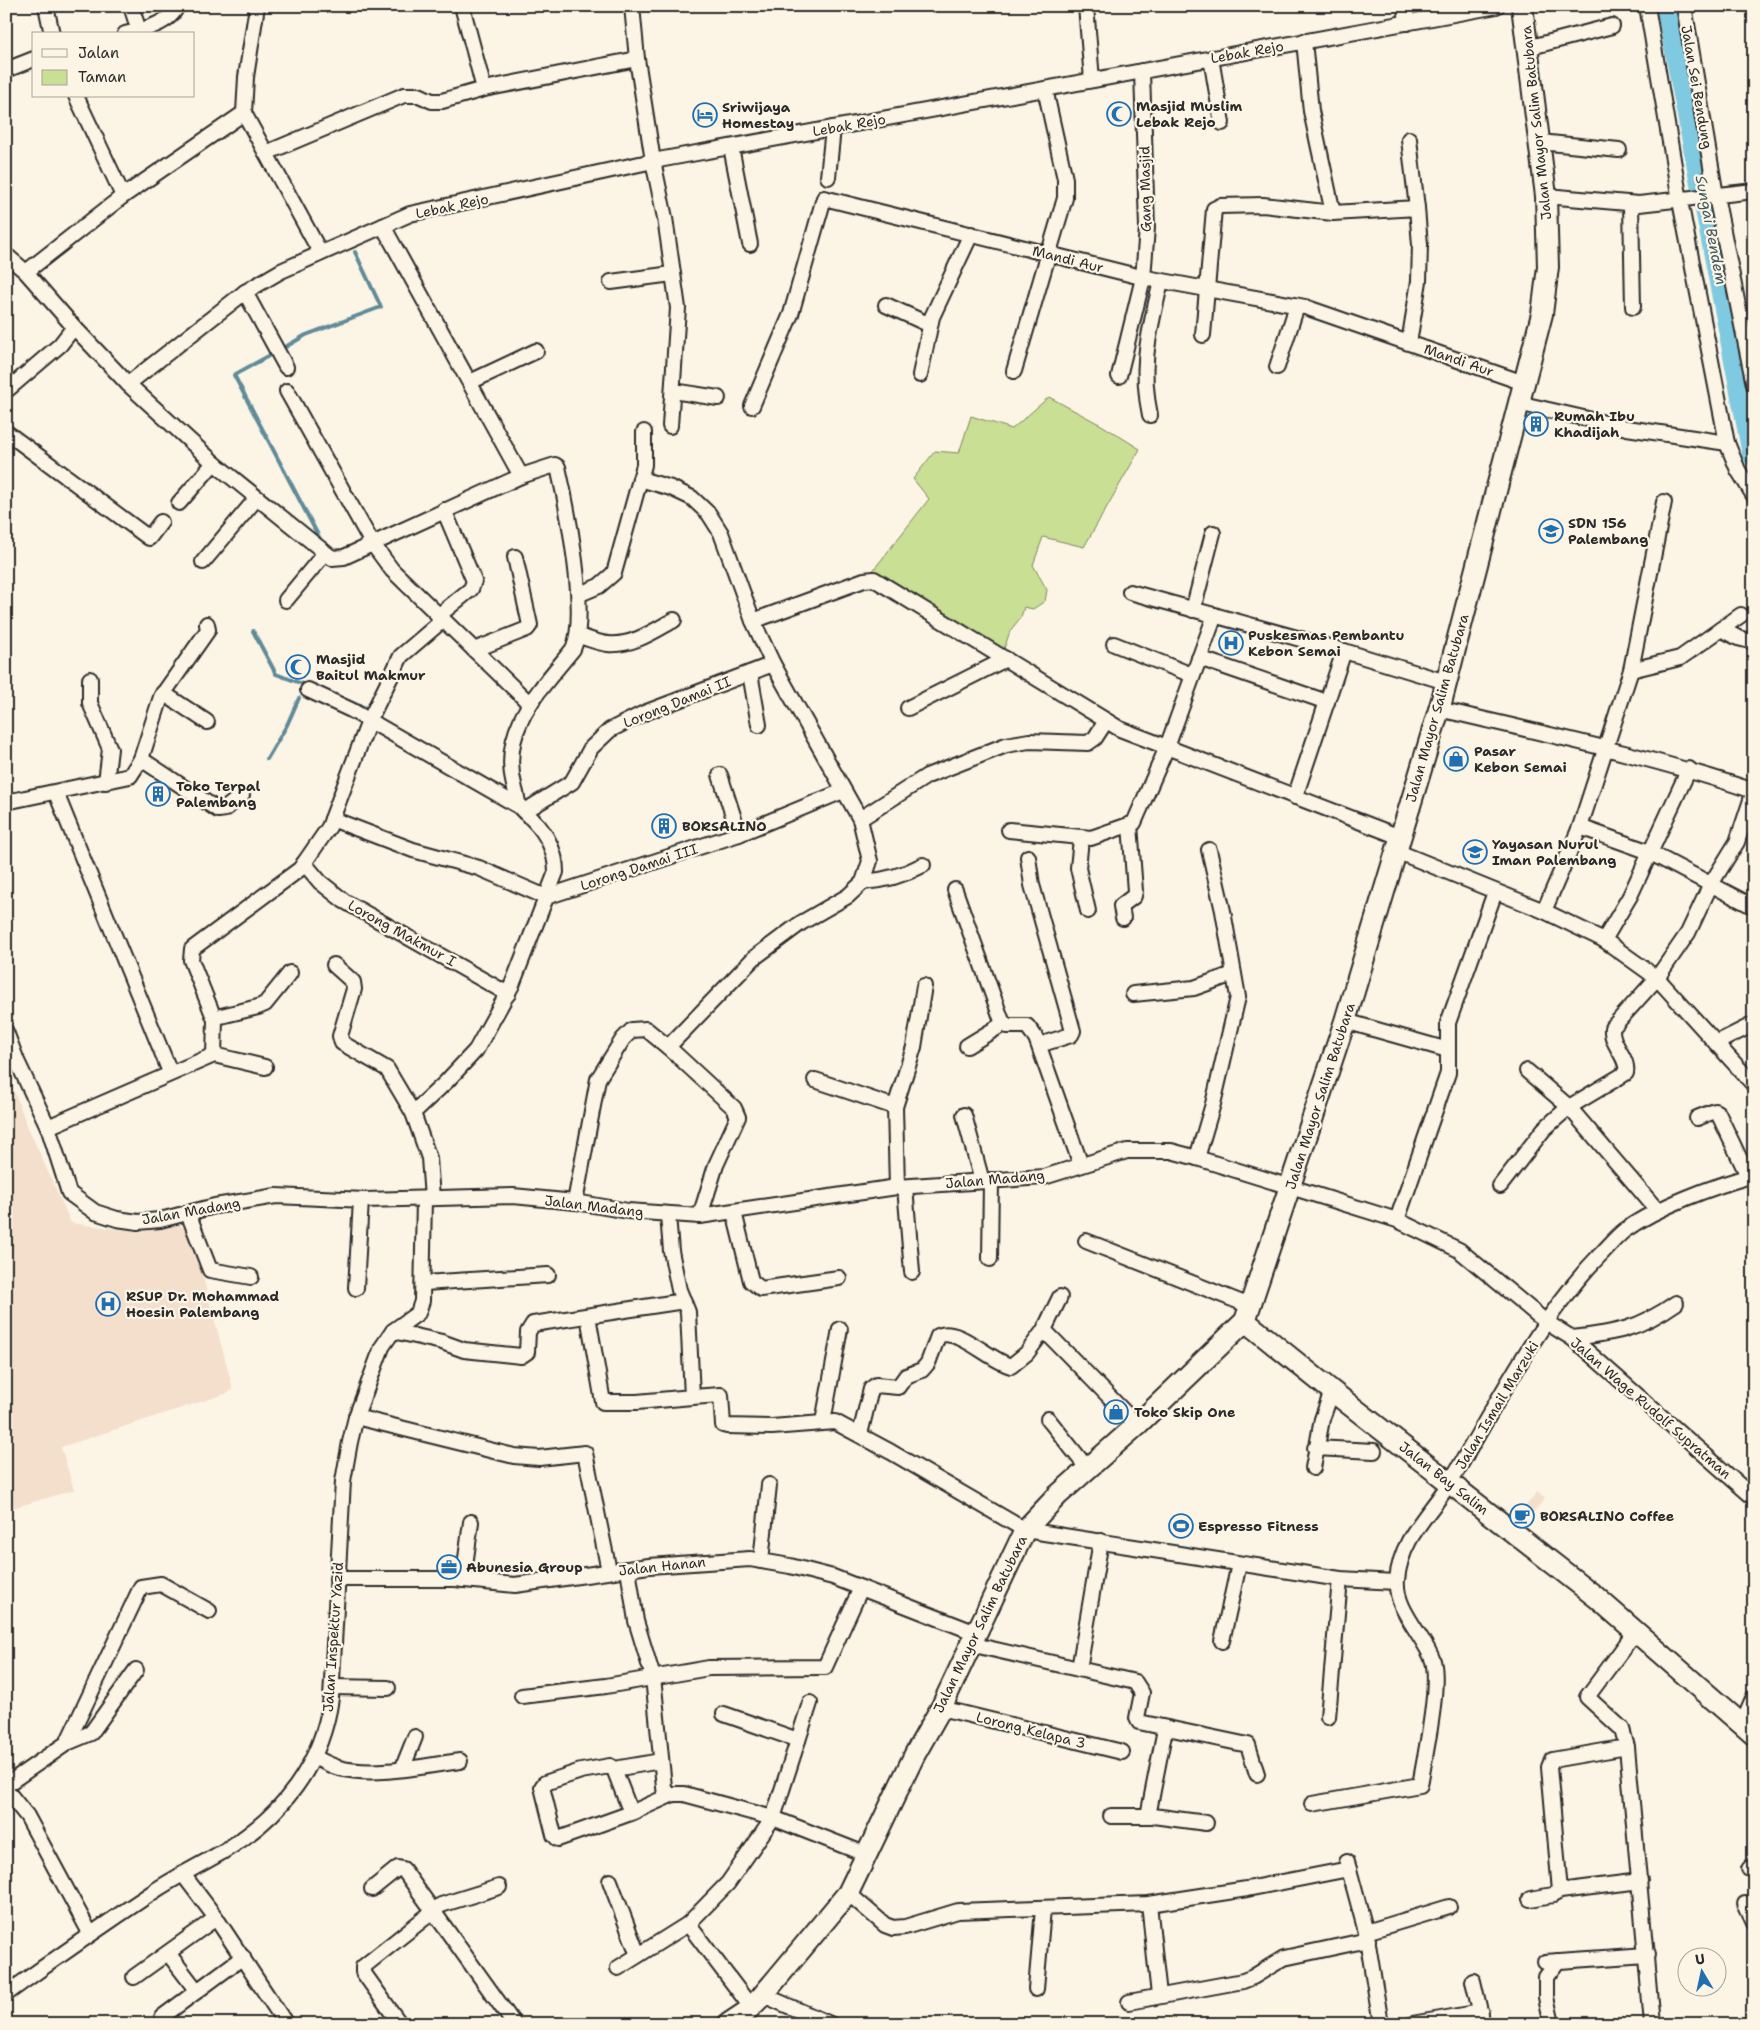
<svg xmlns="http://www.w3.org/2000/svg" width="1760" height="2030" font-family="'Shantell Sans',sans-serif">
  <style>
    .built { fill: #f3dfcc }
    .green { fill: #c9df94; stroke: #7a8560 }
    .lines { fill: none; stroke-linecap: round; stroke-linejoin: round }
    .stream { stroke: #5e8a98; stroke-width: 4 }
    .river { stroke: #80cae1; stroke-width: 24 }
    .street-casing { stroke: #2b2b2b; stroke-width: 18 }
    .secondary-casing { stroke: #2b2b2b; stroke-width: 24 }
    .street { stroke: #fcf5e5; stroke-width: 14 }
    .secondary { stroke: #fcf5e5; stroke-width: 20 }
    .labels { text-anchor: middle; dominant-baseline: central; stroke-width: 4.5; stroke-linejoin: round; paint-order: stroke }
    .street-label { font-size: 14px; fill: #2b2b2b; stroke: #fcf5e5 }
    .poi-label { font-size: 14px; font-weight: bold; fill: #2b2b2b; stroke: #fcf5e5; text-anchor: start }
    .water-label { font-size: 15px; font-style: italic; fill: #445b62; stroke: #fcf5e5 }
  </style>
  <rect width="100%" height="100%" fill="#fcf5e5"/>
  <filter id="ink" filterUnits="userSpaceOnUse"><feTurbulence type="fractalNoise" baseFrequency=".02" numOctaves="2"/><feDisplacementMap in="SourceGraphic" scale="10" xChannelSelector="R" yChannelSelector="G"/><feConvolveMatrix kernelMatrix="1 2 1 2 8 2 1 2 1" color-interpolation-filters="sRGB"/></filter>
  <g filter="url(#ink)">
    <g class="built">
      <polygon points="6,1070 27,1125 71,1223 141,1232 178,1224 186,1229 203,1277 232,1385 232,1390 228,1393 61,1447 74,1490 6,1510"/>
      <polygon points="1537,1492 1545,1499 1524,1524 1516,1518"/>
    </g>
    <polygon class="green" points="1049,397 1103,426 1140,449 1084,547 1043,537 1033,565 1047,590 1045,601 1033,609 1024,607 1021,617 1010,631 1003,652 871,573 929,499 913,479 935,451 959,453 971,416 1012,429"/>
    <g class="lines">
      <g class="stream">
        <polyline points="280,350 306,335 381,307 355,252"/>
        <polyline points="274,353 234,375 320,539"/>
        <polyline points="253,631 276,674 308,686"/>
        <polyline points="349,702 366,708"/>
        <polyline points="267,759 287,725 299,698"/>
      </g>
      <polyline class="river" points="1668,6 1754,454"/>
      <g class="street-casing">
        <g id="street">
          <polyline points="46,6 52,34"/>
          <polyline points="131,6 139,31"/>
          <polyline points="257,6 246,77 244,113 320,252"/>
          <polyline points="462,6 484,89"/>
          <polyline points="632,6 637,59 653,161 665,218 678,308 670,426"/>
          <polyline points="1086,6 1092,80"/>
          <polyline points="1405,6 1407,23"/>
          <polyline points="1647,6 1680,201 1727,443 1738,470 1754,496"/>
          <polyline points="1684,6 1716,196 1754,385"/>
          <path d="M125,34C142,30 170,24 177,6"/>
          <polyline points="1304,41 1311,111 1333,213 1417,208 1420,245 1419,281 1409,343"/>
          <polyline points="1527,48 1612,26"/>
          <polyline points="1211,58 1222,123"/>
          <polyline points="6,70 34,59"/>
          <polyline points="76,96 123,196"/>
          <polyline points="1409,139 1417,208"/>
          <polyline points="1540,142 1619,150"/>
          <polyline points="731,147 750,244"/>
          <polyline points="266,153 404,95 419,95 432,101 442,101 484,89 637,59"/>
          <polyline points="828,177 833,128"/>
          <polyline points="1546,196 1639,204 1754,191"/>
          <polyline points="1631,204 1633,307"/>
          <polyline points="383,226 521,476"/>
          <path d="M6,255L26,272L74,327L128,384L214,463L332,558L344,557L521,476L555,465L558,467C567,506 589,615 573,649C539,691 498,730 515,789C517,795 517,802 520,807C523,812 530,816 534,821C547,834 556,853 556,872L512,985L476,1050L446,1082L413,1113L429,1158L432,1198"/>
          <polyline points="26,272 123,196 244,113"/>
          <polyline points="611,282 672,274"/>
          <polyline points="245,292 286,367"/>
          <polyline points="886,305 930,325"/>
          <polyline points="1203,335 1214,209 1220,206 1263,205 1333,213"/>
          <polyline points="1277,367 1297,306"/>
          <polyline points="1014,371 1065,198 1065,179 1045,89"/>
          <polyline points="920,375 932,317 971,234"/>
          <polyline points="1119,376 1143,278 1147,228 1142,71"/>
          <polyline points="470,382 536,351"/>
          <polyline points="128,384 245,292 281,271 410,214 653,161 1497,6"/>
          <polyline points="6,391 60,345 74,327"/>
          <polyline points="287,391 372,543 392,570 529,703"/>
          <polyline points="673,391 718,398"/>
          <polyline points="1518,403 1627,428 1727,443"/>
          <polyline points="752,406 791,314 824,198 1141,277 1305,307 1524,383"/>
          <path d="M1150,415C1139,364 1150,330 1161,281"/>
          <polyline points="6,432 149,538 161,522"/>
          <polyline points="640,479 671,488 692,498 709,514 721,533 753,621 773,664 860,819 870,861 863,882 848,896 801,923 754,958 668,1047 734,1108 738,1117 716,1165 700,1216"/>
          <polyline points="179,503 214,463"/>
          <polyline points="203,562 256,499"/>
          <polyline points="1130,592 1344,651 1446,682"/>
          <polyline points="580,594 599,586 614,573 644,465 644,432"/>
          <polyline points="286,600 324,554"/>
          <polyline points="1193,610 1213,533"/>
          <polyline points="438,616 471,589 474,581 444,510"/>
          <polyline points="753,621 864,580 874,579 1120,729 1400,837"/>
          <polyline points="1721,629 1738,638 1754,642"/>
          <path d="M578,636C587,638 598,643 608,644C633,646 654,631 674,620"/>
          <polyline points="1114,644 1192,675"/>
          <polyline points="474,650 527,629 530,625 515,557"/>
          <polyline points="1199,658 1327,702"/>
          <polyline points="1631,670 1680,658 1741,615"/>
          <polyline points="750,673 759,725"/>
          <polyline points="90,679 90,703 110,749 106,782"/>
          <polyline points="308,690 351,710 520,807"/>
          <polyline points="163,693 207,722"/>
          <polyline points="908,708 1006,659"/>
          <path d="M1439,709C1545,734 1650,756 1754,791"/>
          <polyline points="141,759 218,810 225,809 242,795"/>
          <polyline points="720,775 739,834"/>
          <polyline points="56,793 170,1072"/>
          <polyline points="1295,797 1344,651"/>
          <polyline points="6,802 130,776 141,759 161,697 208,630 207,624"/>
          <polyline points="525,811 572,782 591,748 610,730 644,713 773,664"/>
          <polyline points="332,819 413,850 479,868 546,897 739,834 843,791"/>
          <polyline points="860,819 927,776 1006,745 1029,741 1088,743 1095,738 1106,721"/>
          <polyline points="1580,827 1647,851 1754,907"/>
          <polyline points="1009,830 1091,838 1134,823 1167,747 1215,615"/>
          <polyline points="1081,839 1078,868 1088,911"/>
          <polyline points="1396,851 1544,911 1604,940 1657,978 1754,1085"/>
          <polyline points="1028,857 1032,885 1073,1031 1071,1035 1039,1045"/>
          <polyline points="304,863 320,882 344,901 508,994"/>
          <path d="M863,882C885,881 904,875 923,865"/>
          <polyline points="955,890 1002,1021 1007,1026 1027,1026 1036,1038 1081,1165"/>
          <polyline points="1544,911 1580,827 1631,670 1664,502"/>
          <polyline points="1123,918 1121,906 1134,896 1135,891 1130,825"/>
          <polyline points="1604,940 1630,896 1689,769"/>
          <polyline points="334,965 353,982 354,989 340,1036 342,1043 387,1069 413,1113"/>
          <polyline points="1133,994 1194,988 1233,974"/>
          <polyline points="215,1020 191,960 192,949 300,869 329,827 369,721 401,656 443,620"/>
          <polyline points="1345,1021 1448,1050"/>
          <polyline points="6,1032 17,1061 48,1127 69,1193 95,1212 117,1219 138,1222 160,1220 215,1206 276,1196 365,1200 513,1196 575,1202 628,1211 700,1216 897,1187 1044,1177 1127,1151 1171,1151 1197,1158 1397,1220 1459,1250 1546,1322 1572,1338 1754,1498"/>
          <polyline points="1716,1043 1754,1024"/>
          <polyline points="967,1046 1003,1024"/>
          <polyline points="214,1055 215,1020 217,1017 258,1007 265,1004 290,973"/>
          <polyline points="1527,1071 1569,1107 1657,1210"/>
          <polyline points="815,1080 895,1107"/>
          <polyline points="964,1115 982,1181"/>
          <polyline points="1697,1118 1715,1111 1718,1113 1748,1176"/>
          <polyline points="48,1127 214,1055 265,1067"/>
          <polyline points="1197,1158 1213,1104 1238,997 1223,911 1209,850"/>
          <path d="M1500,1186L1544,1129L1569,1107L1626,1073C1629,1057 1610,1045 1612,1028L1657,978L1688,933L1711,884L1737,842L1754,791"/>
          <polyline points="897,1187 895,1107 914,1047 924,986"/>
          <polyline points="905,1187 912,1272"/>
          <polyline points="575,1202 598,1079 623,1039 632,1030 646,1029 668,1047"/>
          <polyline points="734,1212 751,1281 761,1289 839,1278"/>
          <polyline points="188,1213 210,1270 251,1277"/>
          <polyline points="1397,1220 1448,1073 1448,1023 1495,892"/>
          <polyline points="1086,1241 1250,1306"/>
          <polyline points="990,1259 991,1180"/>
          <polyline points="424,1283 548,1275"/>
          <polyline points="356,1288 361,1200"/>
          <polyline points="1060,1297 1044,1330 1137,1425"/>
          <polyline points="588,1316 603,1402 637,1402 692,1397 688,1312 679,1290 671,1251 668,1215"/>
          <polyline points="393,1331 442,1342 464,1350 521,1356 527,1352 528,1332 533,1324 684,1301"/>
          <path d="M1572,1338C1616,1333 1639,1329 1676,1303"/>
          <polyline points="692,1397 721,1395 723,1425 727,1426 772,1427 835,1422 891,1452 1025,1530 1340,1579 1396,1582"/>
          <polyline points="356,1417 514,1456 539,1458 585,1453 609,1571"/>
          <polyline points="1048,1419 1088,1469"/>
          <polyline points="823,1422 840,1329"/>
          <path d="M860,1434L871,1389L876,1385L898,1387L906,1376L922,1370L928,1363L938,1336C958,1326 990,1361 1011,1366L1027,1353L1044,1330"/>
          <polyline points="1315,1448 1374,1451"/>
          <polyline points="1313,1468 1322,1419 1332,1391"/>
          <polyline points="761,1561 769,1485"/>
          <polyline points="628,1569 636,1621 653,1677 665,1797"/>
          <polyline points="337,1579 455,1579 515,1585 649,1566 750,1559 790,1566 833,1577 976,1633"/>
          <polyline points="463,1580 471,1522"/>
          <polyline points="1222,1641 1239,1564"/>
          <polyline points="970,1644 1135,1682 1142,1693 1137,1718 1139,1722 1248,1745 1257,1774"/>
          <polyline points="1079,1669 1101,1541"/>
          <polyline points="332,1687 388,1688"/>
          <polyline points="522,1696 606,1686 709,1668 825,1667 861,1588"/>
          <polyline points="941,1708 1122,1752"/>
          <polyline points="724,1714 798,1740"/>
          <polyline points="1328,1717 1340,1579"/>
          <polyline points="1742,1725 1754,1697"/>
          <polyline points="67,1743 91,1733 136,1670"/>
          <polyline points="1627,1747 1622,1729 1587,1697 1636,1631"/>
          <path d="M314,1757C322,1761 331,1766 339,1768C375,1777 424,1766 460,1761"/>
          <polyline points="403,1767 415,1737"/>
          <polyline points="614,1769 661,1761"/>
          <polyline points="6,1785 67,1743 141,1587 161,1584 209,1611"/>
          <polyline points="6,1790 27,1816 90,1933"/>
          <path d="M1312,1804L1420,1785C1425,1756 1440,1686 1433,1661C1424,1635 1394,1609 1397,1580C1401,1536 1431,1514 1452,1479C1496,1406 1541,1315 1600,1255C1608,1247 1616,1237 1625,1230C1659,1206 1714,1186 1754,1175"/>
          <polyline points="631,1813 614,1769 610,1766 581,1771 545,1783 542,1787 554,1835 558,1839 631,1813 673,1794 684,1794 773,1818 865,1854"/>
          <polyline points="1111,1816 1153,1816 1206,1823"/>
          <polyline points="1148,1816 1165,1729"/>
          <polyline points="1347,1862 1366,1932 1381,2024"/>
          <polyline points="1749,1869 1754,1864"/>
          <polyline points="182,1873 216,1918 286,2024"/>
          <polyline points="610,1881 638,1955"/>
          <polyline points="1640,1881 1560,1891 1549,1767 1552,1760 1627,1747 1652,2024"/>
          <polyline points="372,1889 398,1868 403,1869 514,2024"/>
          <polyline points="848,1893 885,1925 893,1928 905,1927 958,1911 1149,1904 1247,1889 1349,1869"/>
          <polyline points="1530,1899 1553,1895 1560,1891"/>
          <polyline points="1149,1904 1159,1995"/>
          <polyline points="1745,1904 1754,1923"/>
          <polyline points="688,1924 751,2007"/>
          <polyline points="1366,1932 1449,1907"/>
          <polyline points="168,1953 197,1991"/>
          <polyline points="1545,1962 1647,1955"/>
          <polyline points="618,1968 688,1924 728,1883 773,1818 810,1703"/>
          <polyline points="134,1977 216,1918"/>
          <polyline points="1473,1981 1483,2024"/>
          <polyline points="1036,1989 1043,1909"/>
          <path d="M6,1994C56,1958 105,1924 156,1890C178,1876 202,1864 224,1851C282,1816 322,1765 331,1698L343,1481L350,1442L356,1417L382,1347L393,1331L418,1313L422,1301L424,1199"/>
          <polyline points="763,1995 830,2024"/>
          <polyline points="1129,2002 1243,1981 1253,1977 1284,1958 1368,1940"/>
          <polyline points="162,2017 243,1957"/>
          <polyline points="400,2024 363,1972 363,1967 441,1905 499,1887"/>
          <polyline points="1412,2024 1481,2012"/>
          <polyline points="1552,2024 1546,1997 1546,1977 1558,1961"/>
        </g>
      </g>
      <g class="secondary-casing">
        <g id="secondary">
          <polyline points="1245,1321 1332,1391 1596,1597 1754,1735"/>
          <polyline points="728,2024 746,2012 763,1995 848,1893 915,1754 941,1708 1025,1530 1058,1495 1137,1425 1245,1321 1345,1021 1441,703 1542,314 1548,267 1546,196 1522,6"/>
        </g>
      </g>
      <use href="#street" class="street"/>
      <use href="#secondary" class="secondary"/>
    </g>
  </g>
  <defs>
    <g id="mosque-ring" transform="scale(1.25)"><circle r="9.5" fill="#fcf5e5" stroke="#1f6fb2" stroke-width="1.5"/><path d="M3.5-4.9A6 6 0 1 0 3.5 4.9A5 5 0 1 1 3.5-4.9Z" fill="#1f6fb2"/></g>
    <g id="hotel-ring" transform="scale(1.25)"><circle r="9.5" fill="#fcf5e5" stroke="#1f6fb2" stroke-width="1.5"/><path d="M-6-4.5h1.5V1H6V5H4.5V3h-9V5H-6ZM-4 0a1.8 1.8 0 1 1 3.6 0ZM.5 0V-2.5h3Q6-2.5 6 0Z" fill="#1f6fb2"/></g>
    <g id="building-ring" transform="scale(1.25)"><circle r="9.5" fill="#fcf5e5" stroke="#1f6fb2" stroke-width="1.5"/><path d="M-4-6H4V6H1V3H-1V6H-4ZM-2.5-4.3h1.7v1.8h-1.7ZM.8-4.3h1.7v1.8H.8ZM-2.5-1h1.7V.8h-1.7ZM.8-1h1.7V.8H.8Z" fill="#1f6fb2"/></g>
    <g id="school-ring" transform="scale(1.25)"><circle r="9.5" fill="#fcf5e5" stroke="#1f6fb2" stroke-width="1.5"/><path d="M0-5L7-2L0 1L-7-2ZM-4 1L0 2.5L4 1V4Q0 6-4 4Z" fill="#1f6fb2"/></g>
    <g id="hospital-ring" transform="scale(1.25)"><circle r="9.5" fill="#fcf5e5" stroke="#1f6fb2" stroke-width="1.5"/><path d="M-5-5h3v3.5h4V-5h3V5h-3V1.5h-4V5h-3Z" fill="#1f6fb2"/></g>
    <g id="shop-ring" transform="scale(1.25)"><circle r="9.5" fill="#fcf5e5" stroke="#1f6fb2" stroke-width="1.5"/><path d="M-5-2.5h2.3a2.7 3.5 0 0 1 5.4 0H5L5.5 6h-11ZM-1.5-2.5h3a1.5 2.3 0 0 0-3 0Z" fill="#1f6fb2"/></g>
    <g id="cafe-ring" transform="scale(1.25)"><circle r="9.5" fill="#fcf5e5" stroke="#1f6fb2" stroke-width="1.5"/><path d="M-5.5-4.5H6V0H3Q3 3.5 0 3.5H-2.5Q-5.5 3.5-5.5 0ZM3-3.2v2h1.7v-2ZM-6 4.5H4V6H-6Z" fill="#1f6fb2"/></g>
    <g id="stadium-ring" transform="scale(1.25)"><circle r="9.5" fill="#fcf5e5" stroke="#1f6fb2" stroke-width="1.5"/><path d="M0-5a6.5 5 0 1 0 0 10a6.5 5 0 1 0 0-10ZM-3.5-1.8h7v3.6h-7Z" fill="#1f6fb2"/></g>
    <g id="office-ring" transform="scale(1.25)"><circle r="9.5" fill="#fcf5e5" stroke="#1f6fb2" stroke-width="1.5"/><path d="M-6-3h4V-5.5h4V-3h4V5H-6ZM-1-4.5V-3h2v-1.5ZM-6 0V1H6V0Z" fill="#1f6fb2"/></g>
  </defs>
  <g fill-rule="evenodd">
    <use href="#mosque-ring" x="1119" y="114"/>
    <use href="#hotel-ring" x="705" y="115"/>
    <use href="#building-ring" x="1536" y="424"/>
    <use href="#school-ring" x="1551" y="531"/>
    <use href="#hospital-ring" x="1231" y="643"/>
    <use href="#mosque-ring" x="298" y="667"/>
    <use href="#shop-ring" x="1456" y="759"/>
    <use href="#building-ring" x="158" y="794"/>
    <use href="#building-ring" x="664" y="826"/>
    <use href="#school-ring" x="1475" y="852"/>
    <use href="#hospital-ring" x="108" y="1304"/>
    <use href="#shop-ring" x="1116" y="1412"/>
    <use href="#cafe-ring" x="1522" y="1516"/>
    <use href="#stadium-ring" x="1181" y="1526"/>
    <use href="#office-ring" x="449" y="1567"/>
  </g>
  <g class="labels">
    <g class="street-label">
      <text transform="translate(1247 52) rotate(-10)">Lebak Rejo</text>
      <text transform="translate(1697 87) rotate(80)">Jalan Sei Bendung</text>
      <text transform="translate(1536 123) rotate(-96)">Jalan Mayor Salim Batubara</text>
      <text transform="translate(849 125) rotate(-10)">Lebak Rejo</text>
      <text transform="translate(1145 189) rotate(-91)">Gang Masjid</text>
      <text transform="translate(452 206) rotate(-12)">Lebak Rejo</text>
      <text transform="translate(1068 259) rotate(14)">Mandi Aur</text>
      <text transform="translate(1459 360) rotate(19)">Mandi Aur</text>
      <text transform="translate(677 702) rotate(-22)">Lorong Damai II</text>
      <text transform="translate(1437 708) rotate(-74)">Jalan Mayor Salim Batubara</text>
      <text transform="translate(639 867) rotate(-18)">Lorong Damai III</text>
      <text transform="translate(402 933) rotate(29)">Lorong Makmur I</text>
      <text transform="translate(1320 1096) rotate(-72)">Jalan Mayor Salim Batubara</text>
      <text transform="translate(995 1179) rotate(-5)">Jalan Madang</text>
      <text transform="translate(594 1206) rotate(7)">Jalan Madang</text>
      <text transform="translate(191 1211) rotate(-10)">Jalan Madang</text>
      <text transform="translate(1497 1405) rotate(-59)">Jalan Ismail Marzuki</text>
      <text transform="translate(1651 1408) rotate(41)">Jalan Wage Rudolf Supratman</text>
      <text transform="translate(1444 1478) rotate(38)">Jalan Bay Salim</text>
      <text transform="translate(662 1566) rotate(-6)">Jalan Hanan</text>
      <text transform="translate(980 1624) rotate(-64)">Jalan Mayor Salim Batubara</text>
      <text transform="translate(333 1637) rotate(-86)">Jalan Inspektur Yazid</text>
      <text transform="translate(1031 1730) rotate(14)">Lorong Kelapa 3</text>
    </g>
    <g class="poi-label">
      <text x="1136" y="106">Masjid Muslim<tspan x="1136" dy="16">Lebak Rejo</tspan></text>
      <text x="722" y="107">Sriwijaya<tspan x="722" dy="16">Homestay</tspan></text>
      <text x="1554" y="416">Rumah Ibu<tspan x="1554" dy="16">Khadijah</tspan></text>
      <text x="1568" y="523">SDN 156<tspan x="1568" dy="16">Palembang</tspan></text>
      <text x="1248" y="635">Puskesmas Pembantu<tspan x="1248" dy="16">Kebon Semai</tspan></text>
      <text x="316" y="659">Masjid<tspan x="316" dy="16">Baitul Makmur</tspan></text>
      <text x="1474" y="751">Pasar<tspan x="1474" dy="16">Kebon Semai</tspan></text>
      <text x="176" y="786">Toko Terpal<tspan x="176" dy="16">Palembang</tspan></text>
      <text x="682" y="826">BORSALINO</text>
      <text x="1492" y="844">Yayasan Nurul<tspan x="1492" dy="16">Iman Palembang</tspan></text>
      <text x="126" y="1296">RSUP Dr. Mohammad<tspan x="126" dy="16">Hoesin Palembang</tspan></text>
      <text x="1134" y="1412">Toko Skip One</text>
      <text x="1540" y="1516">BORSALINO Coffee</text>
      <text x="1198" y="1526">Espresso Fitness</text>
      <text x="466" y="1567">Abunesia Group</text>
    </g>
    <g class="water-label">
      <text transform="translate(1711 230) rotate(79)">Sungai Bendem</text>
    </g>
  </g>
  <rect width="1760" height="2030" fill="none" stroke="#fcf5e5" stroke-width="25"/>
  <rect x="12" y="12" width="1735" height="2005" fill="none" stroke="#2b2b2b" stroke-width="2" filter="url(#ink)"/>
  <rect x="32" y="32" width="162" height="65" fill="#fcf5e5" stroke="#a8a49b"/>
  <rect x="42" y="49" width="25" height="8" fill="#fcf5e5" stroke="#a8a49b"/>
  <text x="78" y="58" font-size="15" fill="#2b2b2b">Jalan</text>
  <rect x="42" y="70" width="25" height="15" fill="#c9df94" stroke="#a8a49b"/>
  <text x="78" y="82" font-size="15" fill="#2b2b2b">Taman</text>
  <g transform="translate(1702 1972) rotate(351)"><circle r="24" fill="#fcf5e5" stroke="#a8a49b"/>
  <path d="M0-4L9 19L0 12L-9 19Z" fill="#1f6fb2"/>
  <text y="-8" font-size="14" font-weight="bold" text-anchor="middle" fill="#2b2b2b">U</text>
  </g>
</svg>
